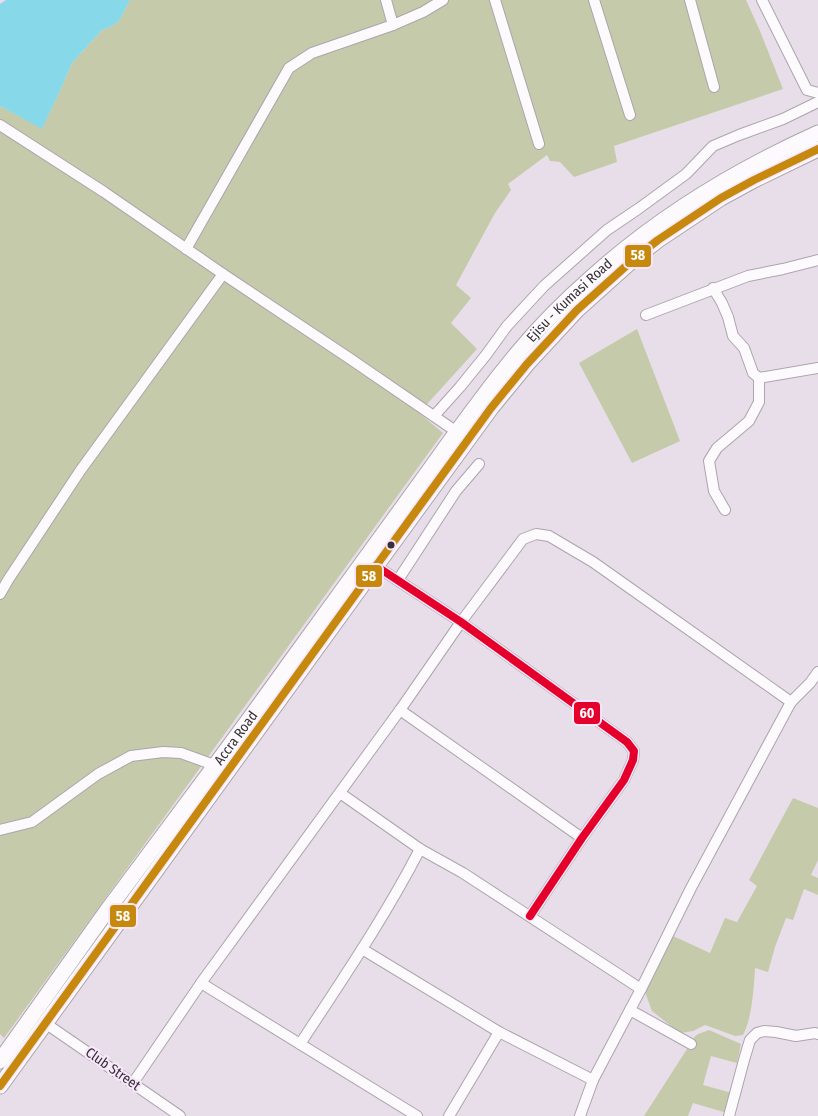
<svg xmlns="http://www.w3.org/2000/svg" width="818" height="1116" font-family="'Fira Sans Condensed',sans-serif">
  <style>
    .green { fill: #c5caaa }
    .water { fill: #87d9ea }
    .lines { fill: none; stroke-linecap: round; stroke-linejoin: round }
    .minor-casing { stroke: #aca5ac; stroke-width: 12 }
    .highway-casing { stroke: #aca5ac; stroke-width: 17 }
    .minor { stroke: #fcfafc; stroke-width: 10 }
    .highway { stroke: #fcfafc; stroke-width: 15 }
    .bus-1-casing { stroke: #f8e7fa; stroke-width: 11 }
    .bus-2-casing { stroke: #f8e7fa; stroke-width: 11 }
    .bus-1 { stroke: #e4002b; stroke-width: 8 }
    .bus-2 { stroke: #c7880e; stroke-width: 8 }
    .bus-dot { fill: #363037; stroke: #f8e7fa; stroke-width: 2 }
    .labels { text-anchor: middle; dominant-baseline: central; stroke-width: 4.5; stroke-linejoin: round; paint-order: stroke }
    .street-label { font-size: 14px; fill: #363037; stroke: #f8e7fa }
    .line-badge { stroke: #f8e7fa; stroke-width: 2 }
    .badge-label { font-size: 14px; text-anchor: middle; font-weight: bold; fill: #fff }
  </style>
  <rect width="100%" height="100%" fill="#e8dee9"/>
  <g class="green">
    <polygon points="130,0 746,0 760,31 783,89 614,146 617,162 574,177 560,162 550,161 547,155 508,184 511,190 495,213 456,285 471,298 451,323 477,349 419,413 443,433 4,1038 0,1034 0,106 42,128 59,93 72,63 102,30 110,27 119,21"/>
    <polygon points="637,329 680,441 632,463 579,363"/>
    <path d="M793,798L818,808V860L811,875L818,878V895L804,889L793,920L786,918L775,947L768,972L755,968C754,988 752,1018 743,1035L735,1036L705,1025L693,1031L680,1033L652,1011L645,992L656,965L673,936L710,953L725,918L737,922L757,886L749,880Z"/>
    <path d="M709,1030L741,1044L737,1063L711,1056L703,1085L732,1093L727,1113L693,1103L688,1116H644L687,1049L692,1050C692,1035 695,1035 709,1030Z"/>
  </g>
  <polygon class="water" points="6,0 130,0 119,21 110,27 102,30 72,63 59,93 42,129 0,106 0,4"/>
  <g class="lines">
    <g class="minor-casing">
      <g id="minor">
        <polyline points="386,0 393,25"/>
        <polyline points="495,0 539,144"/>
        <polyline points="594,0 630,115"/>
        <polyline points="690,0 714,87"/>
        <polyline points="762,0 807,90 818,93"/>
        <polyline points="0,125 104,192 223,274 349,358 457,432"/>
        <polyline points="186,249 289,68 312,53 393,25 423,12 443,0"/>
        <polyline points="713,288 722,303 728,317 733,336 744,348 753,373 759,378 818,368"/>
        <polyline points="646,315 748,276 783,269 818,260"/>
        <polyline points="434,416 460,387 486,355 507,326 544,286 607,230 638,209 686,174 713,146 739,135 783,119 818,102"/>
        <polyline points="725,510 714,491 709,461 717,448 749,421 759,402 759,378"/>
        <polyline points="376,566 461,622 627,742 634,751 633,760 624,780 582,838 530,916"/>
        <polyline points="398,580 456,491 479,464"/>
        <polyline points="0,594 8,580 80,471 223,274"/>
        <polyline points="400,710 582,838"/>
        <polyline points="340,793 420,849 463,873 641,989"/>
        <polyline points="0,830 32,822 98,774 131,756 163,752 181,753 214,765"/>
        <polyline points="362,949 499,1032 593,1080"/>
        <polyline points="201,983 417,1116"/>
        <polyline points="630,1010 691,1044"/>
        <polyline points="45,1023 180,1116"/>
        <path d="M300,1044C342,980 385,917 420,849"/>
        <polyline points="133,1083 201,983 400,710 461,622 523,539 536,534 549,536 593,562 791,702"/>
        <polyline points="449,1116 499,1032"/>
        <polyline points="580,1116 593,1080 641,989 691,888 791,702 810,683 818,672"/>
        <polyline points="729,1116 744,1060 750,1040 757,1033 764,1031 776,1032 796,1036 815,1033 818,1034"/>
      </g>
    </g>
    <g class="highway-casing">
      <g id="highway">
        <path id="s1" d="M0,1061C35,1012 70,962 106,912C167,830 229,748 289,664C335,601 380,538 426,475C456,433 486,390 520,350C542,324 566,300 591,278C658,217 736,170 818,133"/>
        <polyline points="0,1086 376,566 491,408 527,364 577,310 635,258 658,240 721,198 754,180 818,149"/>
      </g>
    </g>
    <use href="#minor" class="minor"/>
    <use href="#highway" class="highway"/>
    <g class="bus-1-casing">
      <polyline id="bus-1" points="376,566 461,622 627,742 634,751 633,760 624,780 582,838 530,916"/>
    </g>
    <g class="bus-2-casing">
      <polyline id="bus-2" points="0,1086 376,566 491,408 527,364 577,310 635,258 658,240 721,198 754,180 818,149"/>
    </g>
    <use href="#bus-1" class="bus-1"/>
    <use href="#bus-2" class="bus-2"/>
  </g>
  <circle class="bus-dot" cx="391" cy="545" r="4.5"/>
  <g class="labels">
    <g class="street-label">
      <text stroke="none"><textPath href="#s1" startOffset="951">Ejisu - Kumasi Road</textPath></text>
      <text stroke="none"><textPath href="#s1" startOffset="400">Accra Road</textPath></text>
      <text transform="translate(113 1069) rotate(35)">Club Street</text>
    </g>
  </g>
  <g class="line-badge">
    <rect x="624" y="244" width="28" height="24" rx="5" fill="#c7880e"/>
    <rect x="355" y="564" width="28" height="24" rx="5" fill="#c7880e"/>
    <rect x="573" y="701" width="28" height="24" rx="5" fill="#e4002b"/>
    <rect x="109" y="904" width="28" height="24" rx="5" fill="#c7880e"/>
  </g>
  <g class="badge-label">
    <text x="638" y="260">58</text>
    <text x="369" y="581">58</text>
    <text x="587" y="718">60</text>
    <text x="123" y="921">58</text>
  </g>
</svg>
